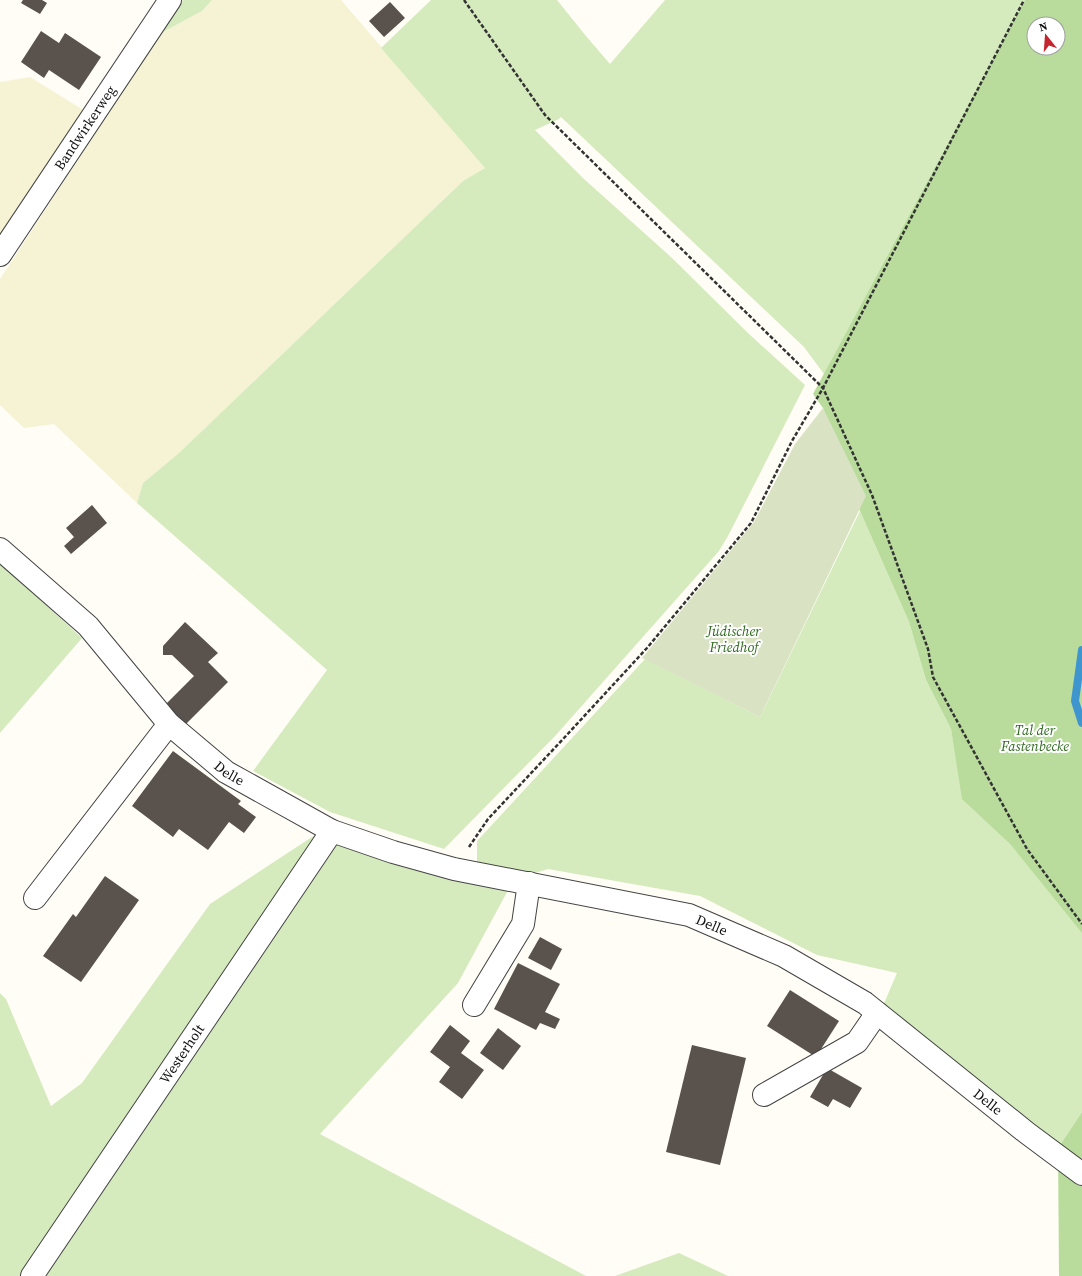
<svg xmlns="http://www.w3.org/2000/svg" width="1082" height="1276" font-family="'Source Serif 4',serif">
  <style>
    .farmland { fill: #f6f3d4 }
    .green { fill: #d5ebbd }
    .forest { fill: #b9dc9c; fill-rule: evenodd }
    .cemetery { fill: #d9e3c4 }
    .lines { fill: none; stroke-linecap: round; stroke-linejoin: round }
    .stream { stroke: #3f96cf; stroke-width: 8 }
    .building { fill: #5a524d }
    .minor-casing { stroke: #444; stroke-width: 24 }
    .path { stroke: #333; stroke-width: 2.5; stroke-dasharray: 4 2; stroke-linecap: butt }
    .minor { stroke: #fff; stroke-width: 22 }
    .labels { text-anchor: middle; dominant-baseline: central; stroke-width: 4; stroke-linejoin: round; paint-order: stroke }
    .street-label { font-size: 14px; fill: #111; stroke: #fff }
    .park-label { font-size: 14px; font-style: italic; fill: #2f6b1f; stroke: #fff }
  </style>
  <rect width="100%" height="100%" fill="#fffdf5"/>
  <g class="farmland">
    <polygon points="212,0 341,0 485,168 463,181 179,453 143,483 137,503 54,424 24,428 0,405 0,279 161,33 202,11"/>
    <polygon points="30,77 85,111 0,241 0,82"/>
  </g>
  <g class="green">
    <polygon points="183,0 212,0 202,11 161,33"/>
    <polygon points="431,0 557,0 586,36 610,64 665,0 1025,0 824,374 804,347 561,117 559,119 535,130 584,179 671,257 749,334 805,385 728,536 719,551 556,735 444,849 330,812 253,771 327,670 137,503 143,483 179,453 463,181 485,168 381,48"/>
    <polygon points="1082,426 1082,1112 1058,1148 882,1008 897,973 817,955 700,896 548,869 535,873 477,862 477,841 645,659 760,717 860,511 909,622 926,680 951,729 963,799 1011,845"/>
    <polygon points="0,563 82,638 0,733"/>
    <polygon points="329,832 514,879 458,983 320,1134 586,1276 0,1276 0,993 6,999 51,1106 82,1083 210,904 315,835"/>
    <polygon points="679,1253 728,1276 615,1276"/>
  </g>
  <g class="forest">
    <path d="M1025,0H1082V933L1011,845L962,799L951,729L926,680L909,622L860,511L823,408L813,394ZM1034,24H1058V48H1034Z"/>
    <polygon points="1082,1112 1082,1276 1059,1276 1058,1148"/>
  </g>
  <polygon class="cemetery" points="823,408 866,496 760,717 642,658 754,522 795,444"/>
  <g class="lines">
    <polyline class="stream" points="1082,650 1075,701 1082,723"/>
  </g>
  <g class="building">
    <polygon points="23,0 42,0 47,3 40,14 21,3"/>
    <polygon points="390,2 405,18 384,37 369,21"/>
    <polygon points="41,31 59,43 65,33 101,57 79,90 49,70 44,78 21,62"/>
    <polygon points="92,505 107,523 71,554 64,546 74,537 66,528"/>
    <polygon points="185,622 218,653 208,662 228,682 181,729 161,709 194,676 172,655 163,655 163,646"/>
    <polygon points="173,751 241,801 238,804 256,817 244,833 229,822 208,850 179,829 173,837 132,806"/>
    <polygon points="105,876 139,900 81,982 43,956 73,914 76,917"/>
    <polygon points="540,937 562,949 551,970 528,958"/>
    <polygon points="518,963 560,984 545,1012 560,1019 555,1029 540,1023 536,1030 494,1009"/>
    <polygon points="790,990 839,1021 816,1057 767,1026"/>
    <polygon points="450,1025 470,1041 461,1053 484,1070 462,1099 439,1082 450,1067 430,1052"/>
    <polygon points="498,1028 521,1046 503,1070 480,1053"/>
    <polygon points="692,1045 746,1058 720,1165 666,1152"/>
    <polygon points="827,1068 862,1088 850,1108 833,1099 828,1107 810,1097"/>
  </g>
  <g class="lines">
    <g class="minor-casing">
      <g id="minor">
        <path id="s1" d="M0,255L170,0"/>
        <path id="s2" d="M0,549L88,626L169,724L226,772L332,831L393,852L454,869L689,915L784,956L865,1003L1027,1133L1082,1174"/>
        <polyline points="35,898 169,724"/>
        <polyline points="474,1005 523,924 529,883"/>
        <polyline points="764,1095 857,1042 877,1013"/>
        <path id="s3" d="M32,1276L332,831"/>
      </g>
    </g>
    <g class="path">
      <polyline points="464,0 545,115 823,388 872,495 928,649 933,677 1027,849 1082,924"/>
      <polyline points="469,847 488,819 564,738 647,648 751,523 792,441 823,388 1024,0"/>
    </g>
    <use href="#minor" class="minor"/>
  </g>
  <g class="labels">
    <g class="street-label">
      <text stroke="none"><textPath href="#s1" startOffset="153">Bandwirkerweg</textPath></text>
      <text stroke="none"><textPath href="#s2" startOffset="322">Delle</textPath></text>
      <text stroke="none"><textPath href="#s2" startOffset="832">Delle</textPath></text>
      <text stroke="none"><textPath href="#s3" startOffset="268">Westerholt</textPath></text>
      <text stroke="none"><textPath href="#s2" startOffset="1162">Delle</textPath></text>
    </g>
    <g class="park-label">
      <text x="734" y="631">Jüdischer<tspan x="734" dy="16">Friedhof</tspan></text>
      <text x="1035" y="730">Tal der<tspan x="1035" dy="16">Fastenbecke</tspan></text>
    </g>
  </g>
  <g transform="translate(1046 36) rotate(343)"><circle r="19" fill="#ffffff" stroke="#a0a0a0"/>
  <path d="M0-3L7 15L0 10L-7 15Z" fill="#c4262e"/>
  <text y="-6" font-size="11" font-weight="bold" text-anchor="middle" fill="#111111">N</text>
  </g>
</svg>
